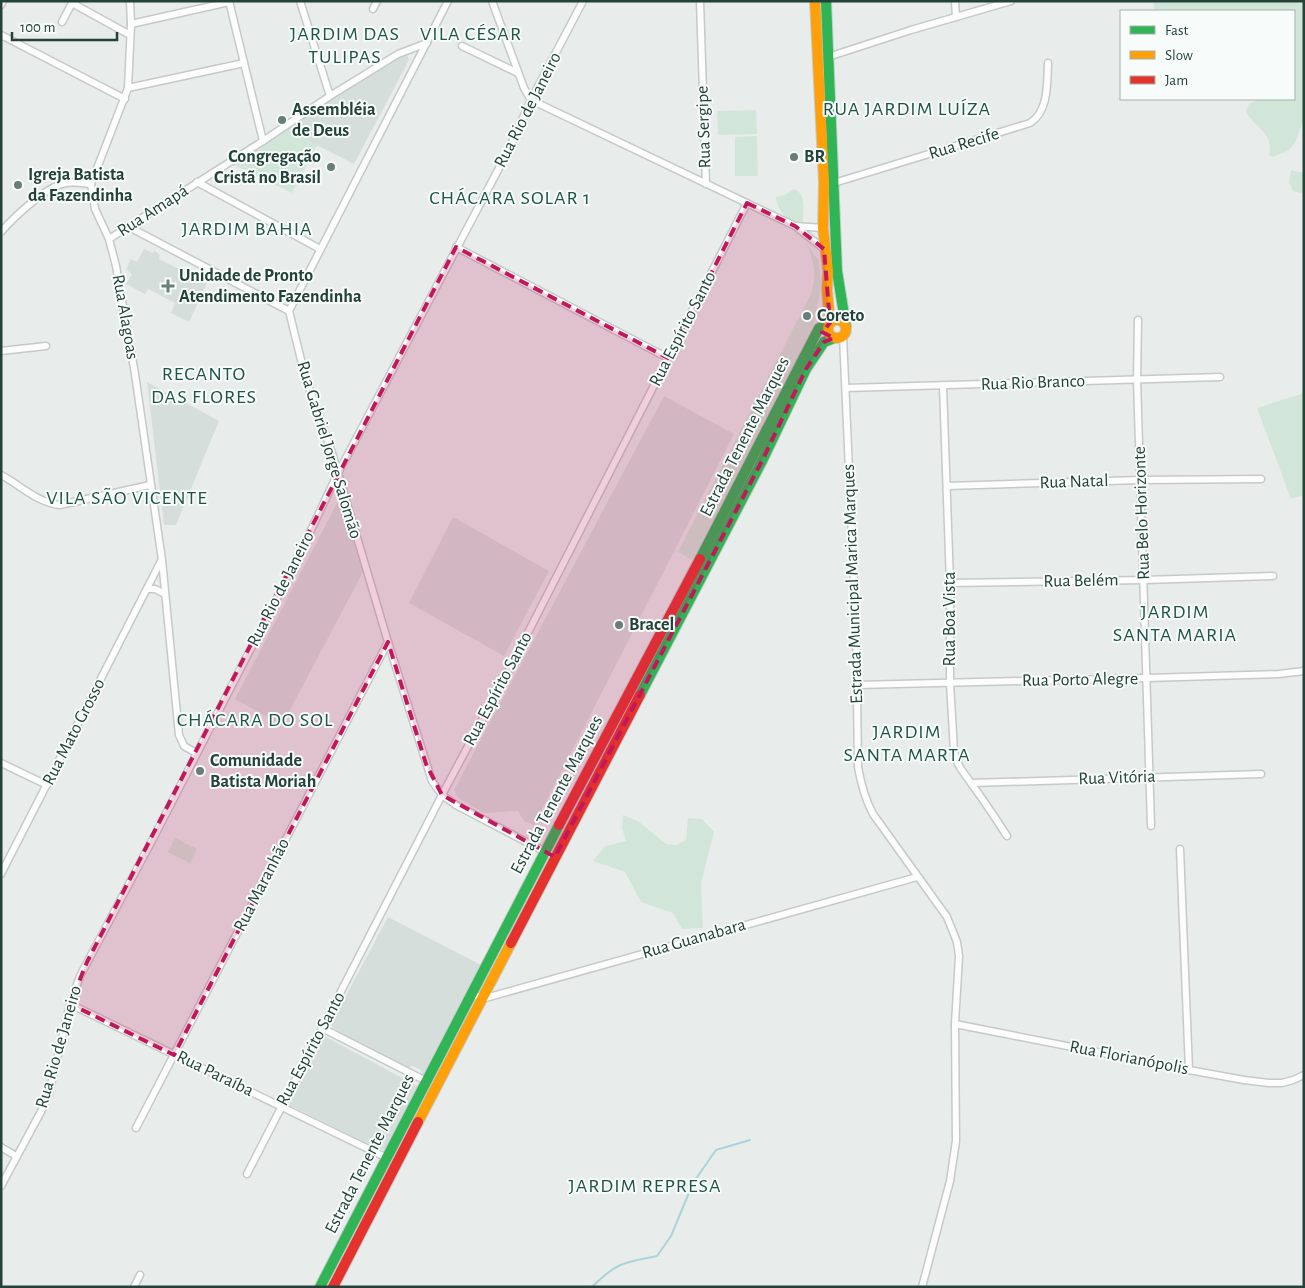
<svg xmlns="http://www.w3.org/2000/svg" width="1305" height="1288" font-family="'Alegreya Sans',sans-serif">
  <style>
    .built { fill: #d6dedb }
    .green { fill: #d1e6d8 }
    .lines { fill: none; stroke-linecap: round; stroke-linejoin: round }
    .stream { stroke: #a9d4db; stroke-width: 2 }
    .street-casing { stroke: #c5cac8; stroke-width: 9 }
    .fast-casing { stroke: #c3ccc9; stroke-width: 12 }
    .slow-casing { stroke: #c3ccc9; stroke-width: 12 }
    .jam-casing { stroke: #c3ccc9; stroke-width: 12 }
    .street { stroke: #fcfcfc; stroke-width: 6 }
    .fast { stroke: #30b455; stroke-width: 10 }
    .slow { stroke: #ff9f0a; stroke-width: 10 }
    .jam { stroke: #e5322d; stroke-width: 10 }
    .marked { fill: #c2185b; fill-opacity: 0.2; stroke: #c2185b; stroke-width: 4; stroke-dasharray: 10 6; stroke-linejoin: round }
    .poi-dot { fill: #697e78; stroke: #f7fbf9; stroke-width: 2 }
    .labels { text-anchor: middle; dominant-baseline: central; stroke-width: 4; stroke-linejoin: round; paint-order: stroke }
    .poi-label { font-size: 18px; font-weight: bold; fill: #24423a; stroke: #f7fbf9; text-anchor: start }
    .street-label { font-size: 18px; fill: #24423a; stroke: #f7fbf9 }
    .quarter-label { font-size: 20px; letter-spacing: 1px; fill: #1f5548; stroke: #f7fbf9 }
  </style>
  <rect width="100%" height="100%" fill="#e8edeb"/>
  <g class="built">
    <polygon points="400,55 407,55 409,60 354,164 287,130 332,98"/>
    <polygon points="144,249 153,253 154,250 160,255 159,259 207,283 189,322 171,313 175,303 148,289 145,294 126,284 132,274 126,269 131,259 137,262"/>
    <polygon points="147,382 219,421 176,525 164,525"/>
    <polygon points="664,396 734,434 534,825 524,821 518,811 484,813 458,798 454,790"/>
    <polygon points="337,503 342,504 363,572 282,725 235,699"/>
    <polygon points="453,517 549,571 504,656 409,603"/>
    <polygon points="388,917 487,968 427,1076 423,1075 420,1069 413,1066 408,1067 349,1038 332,1027 331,1024"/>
    <polygon points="324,1036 425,1090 391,1153 362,1141 289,1105"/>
  </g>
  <g class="green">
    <path d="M1153,1H1304V120L1295,143L1288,151L1273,157L1269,155C1274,131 1256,131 1246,111L1249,104L1259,99H1294V11H1155Z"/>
    <polygon points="756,110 757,134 718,135 717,111"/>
    <polygon points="287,130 317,145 292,193 232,164"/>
    <polygon points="757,136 758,176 735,176 735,137"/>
    <polygon points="1291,170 1304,173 1304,194 1293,191 1289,182"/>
    <path d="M794,189C807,194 803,211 803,223C788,223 777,211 776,197L785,195Z"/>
    <path d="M806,243L819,261L821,286L814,323L770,416L694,561L678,552L811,294C817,275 814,261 806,243Z"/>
    <polygon points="1304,393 1304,495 1291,499 1257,408"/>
    <polygon points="623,815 638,821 666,844 676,845 686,840 688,818 702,819 714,832 701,883 703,928 682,929 673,913 641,902 625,872 593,861 605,846 626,841 622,828"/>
    <polygon points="175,838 197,849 190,863 168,852"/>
  </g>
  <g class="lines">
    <path class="stream" d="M592,1287C616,1263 624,1262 657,1256L671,1236L693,1183L716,1150L750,1140"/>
    <g class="street-casing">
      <g id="street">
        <polyline points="130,1 131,24 128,88 91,184 95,209 109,239 116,266 135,374 162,560 179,735 184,746 196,753"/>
        <polyline points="229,1 263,141"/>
        <polyline points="300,1 330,96"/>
        <polyline points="448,1 289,311 305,376 332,453 388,642 432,781 442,795 456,805 555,857"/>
        <polyline points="492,1 524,88 531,100 795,226 824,249"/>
        <polyline points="700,1 706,184"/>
        <polyline points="955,1 956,17"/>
        <polyline points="72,3 130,35"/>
        <polyline points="1,5 3,1"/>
        <polyline points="373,9 377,1"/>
        <polyline points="62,22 73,1"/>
        <polyline points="131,24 229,2"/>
        <polyline points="1,35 125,99"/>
        <polyline points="462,46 518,73"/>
        <polyline points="828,57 911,30 1011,1"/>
        <polyline points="128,88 244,63"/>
        <polyline points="197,182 320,249"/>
        <path d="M834,183L1030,123C1049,111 1047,83 1048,63"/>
        <polyline points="795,226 823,228"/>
        <polyline points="129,227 289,311"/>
        <path d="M1,232C13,218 42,191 59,185C70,181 80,183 91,184"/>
        <polyline points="109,239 263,141 330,96 398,54 427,43"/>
        <polyline points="456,247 668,358"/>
        <polyline points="1138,320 1137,380 1151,826"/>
        <path d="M843,336L856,626L858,767C861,784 865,799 873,814L947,917L957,942L959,956L955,1024L956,1141L950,1181L922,1287"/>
        <polyline points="1,351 46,346"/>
        <path d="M943,386L950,583V683L954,751C958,769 964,772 973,786C985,802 996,819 1007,836"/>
        <polyline points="846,388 1220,377"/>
        <path d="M1,475C20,485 38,503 60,505L150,485"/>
        <polyline points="947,486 1141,480 1261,479"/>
        <polyline points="950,583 1144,580 1273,576"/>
        <polyline points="147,589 155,589 165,594"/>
        <polyline points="857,685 1147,678 1279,674 1304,671"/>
        <polyline points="1,763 47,785"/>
        <polyline points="972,783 1261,774"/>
        <polyline points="1180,849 1189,1070"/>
        <polyline points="1,874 161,561"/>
        <polyline points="471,993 482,999 917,877"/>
        <polyline points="70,1004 387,1158"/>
        <polyline points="955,1024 1189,1070 1244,1080 1269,1083 1282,1083 1293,1080 1304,1075"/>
        <polyline points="322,1028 426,1081"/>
        <polyline points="136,1128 388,642"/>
        <polyline points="1,1147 16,1156"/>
        <polyline points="247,1174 442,795 514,660 747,203"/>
        <polyline points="1,1186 44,1106 49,1093 70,1004 80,976 156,833 302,549 337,475 507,153 531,100 583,1"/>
        <polyline points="134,1287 140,1275"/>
      </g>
    </g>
    <g class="fast-casing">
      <g id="fast">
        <polyline points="826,1 837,271 846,327"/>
        <polyline points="700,559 819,328 828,324"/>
        <polyline points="640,695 762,461 806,369 824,342 834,338"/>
        <polyline points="320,1287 559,825"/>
      </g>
    </g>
    <g class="slow-casing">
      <g id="slow">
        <polyline points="815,1 824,183 823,228 828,271 827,290 830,323"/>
        <circle cx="837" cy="329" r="9"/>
        <polyline points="418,1122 511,943"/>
      </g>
    </g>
    <g class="jam-casing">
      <g id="jam">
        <polyline points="559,825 700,559"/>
        <polyline points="511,943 640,695"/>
        <polyline points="333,1287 418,1122"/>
      </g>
    </g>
    <use href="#street" class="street"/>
    <use href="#fast" class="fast"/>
    <use href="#slow" class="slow"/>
    <use href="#jam" class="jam"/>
  </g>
  <path class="marked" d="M747,203L795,226L824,249L830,323L822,332L834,338L824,342L806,369L762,461L555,857L442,795L426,764L388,642L174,1055L70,1004L87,962L456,247L668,358Z"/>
  <g class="poi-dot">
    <circle cx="282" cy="120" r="5"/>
    <circle cx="794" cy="157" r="5"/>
    <circle cx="331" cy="167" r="5"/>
    <circle cx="18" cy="185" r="5"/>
    <path d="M165.5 278.5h5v5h5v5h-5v5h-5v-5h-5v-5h5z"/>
    <circle cx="807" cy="316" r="5"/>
    <circle cx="619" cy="625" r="5"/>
    <circle cx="200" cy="771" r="5"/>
  </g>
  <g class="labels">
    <g class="poi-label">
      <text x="292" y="110">Assembléia<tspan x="292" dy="21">de Deus</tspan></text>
      <text x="321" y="157" text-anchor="end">Congregação<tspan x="321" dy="21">Cristã no Brasil</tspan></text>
      <text x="804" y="157">BR</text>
      <text x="28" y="175">Igreja Batista<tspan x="28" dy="21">da Fazendinha</tspan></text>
      <text x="179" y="276">Unidade de Pronto<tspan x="179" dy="21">Atendimento Fazendinha</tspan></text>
      <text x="817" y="316">Coreto</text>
      <text x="629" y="625">Bracel</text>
      <text x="210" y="761">Comunidade<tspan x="210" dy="21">Batista Moriah</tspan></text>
    </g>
    <g class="street-label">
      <text transform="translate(528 110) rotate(-63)">Rua Rio de Janeiro</text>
      <text transform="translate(704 127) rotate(-92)">Rua Sergipe</text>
      <text transform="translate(964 144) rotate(-17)">Rua Recife</text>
      <text transform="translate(153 211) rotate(-33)">Rua Amapá</text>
      <text transform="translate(125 317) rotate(80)">Rua Alagoas</text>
      <text transform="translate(683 329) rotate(-63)">Rua Espírito Santo</text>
      <text transform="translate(1033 383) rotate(-2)">Rua Rio Branco</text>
      <text transform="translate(745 437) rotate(-63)">Estrada Tenente Marques</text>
      <text transform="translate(329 450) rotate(73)">Rua Gabriel Jorge Salomão</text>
      <text transform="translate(1074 482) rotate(-2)">Rua Natal</text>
      <text transform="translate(1142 513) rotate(-92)">Rua Belo Horizonte</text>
      <text transform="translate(1081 581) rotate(-1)">Rua Belém</text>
      <text transform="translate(853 584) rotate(-92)">Estrada Municipal Marica Marques</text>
      <text transform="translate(281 589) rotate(-63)">Rua Rio de Janeiro</text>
      <text transform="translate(950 619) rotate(-90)">Rua Boa Vista</text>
      <text transform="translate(1080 680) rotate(-1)">Rua Porto Alegre</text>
      <text transform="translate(498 689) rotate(-62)">Rua Espírito Santo</text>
      <text transform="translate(74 732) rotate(-63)">Rua Mato Grosso</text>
      <text transform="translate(1117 778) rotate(-2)">Rua Vitória</text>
      <text transform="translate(557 795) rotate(-62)">Estrada Tenente Marques</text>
      <text transform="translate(262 885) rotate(-63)">Rua Maranhão</text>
      <text transform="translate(694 939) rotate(-16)">Rua Guanabara</text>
      <text transform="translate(59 1047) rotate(-74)">Rua Rio de Janeiro</text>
      <text transform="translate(311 1049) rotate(-62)">Rua Espírito Santo</text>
      <text transform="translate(1129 1058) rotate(11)">Rua Florianópolis</text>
      <text transform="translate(215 1074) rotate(26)">Rua Paraíba</text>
      <text transform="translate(370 1154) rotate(-63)">Estrada Tenente Marques</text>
    </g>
    <g class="quarter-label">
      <text x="345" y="34">JARDIM DAS<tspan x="345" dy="23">TULIPAS</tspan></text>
      <text x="471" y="34">VILA CÉSAR</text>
      <text x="907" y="109">RUA JARDIM LUÍZA</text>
      <text x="510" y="198">CHÁCARA SOLAR 1</text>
      <text x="247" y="229">JARDIM BAHIA</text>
      <text x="204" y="374">RECANTO<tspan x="204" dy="23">DAS FLORES</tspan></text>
      <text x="127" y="498">VILA SÃO VICENTE</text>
      <text x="1175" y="612">JARDIM<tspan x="1175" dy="23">SANTA MARIA</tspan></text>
      <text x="255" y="720">CHÁCARA DO SOL</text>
      <text x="907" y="732">JARDIM<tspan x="907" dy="23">SANTA MARTA</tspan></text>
      <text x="645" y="1186">JARDIM REPRESA</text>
    </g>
  </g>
  <rect width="1305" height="1288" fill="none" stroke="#24423a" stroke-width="5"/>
  <rect x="1120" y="10" width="175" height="90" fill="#f7fbf9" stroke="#a3b1ad"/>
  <rect x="1130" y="26" width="25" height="8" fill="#30b455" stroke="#a3b1ad"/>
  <text x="1165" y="35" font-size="15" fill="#24423a">Fast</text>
  <rect x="1130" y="51" width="25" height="8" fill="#ff9f0a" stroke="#a3b1ad"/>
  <text x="1165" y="60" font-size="15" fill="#24423a">Slow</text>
  <rect x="1130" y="76" width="25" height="8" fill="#e5322d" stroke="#a3b1ad"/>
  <text x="1165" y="85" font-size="15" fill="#24423a">Jam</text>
  <path d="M12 32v8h105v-8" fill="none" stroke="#24423a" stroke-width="2.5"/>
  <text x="20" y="32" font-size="15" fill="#24423a" stroke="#f7fbf9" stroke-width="4" paint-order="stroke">100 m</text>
</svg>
